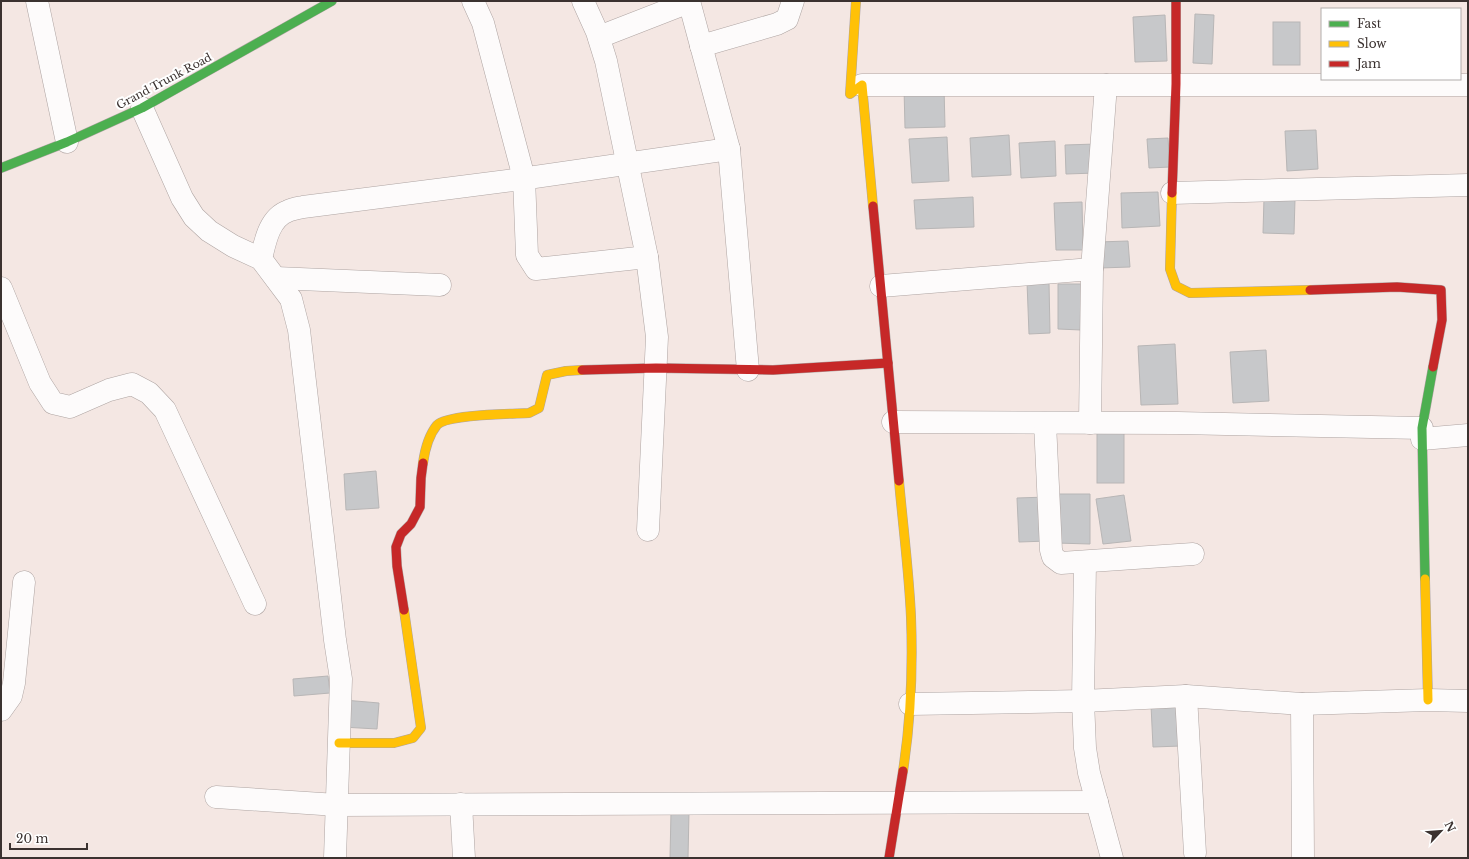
<svg xmlns="http://www.w3.org/2000/svg" width="1469" height="859" font-family="'Libre Baskerville',serif">
  <style>
    .building { fill: #c7c8ca; stroke: #b8b6b6 }
    .lines { fill: none; stroke-linecap: round; stroke-linejoin: round }
    .street-casing { stroke: #aea4a2; stroke-width: 23 }
    .fast-casing { stroke: #aea4a2; stroke-width: 10 }
    .slow-casing { stroke: #aea4a2; stroke-width: 10 }
    .jam-casing { stroke: #aea4a2; stroke-width: 10 }
    .street { stroke: #fdfbfb; stroke-width: 22 }
    .fast { stroke: #4caf50; stroke-width: 9 }
    .slow { stroke: #ffc107; stroke-width: 9 }
    .jam { stroke: #c62828; stroke-width: 9 }
    .labels { text-anchor: middle; dominant-baseline: central; stroke-width: 4; stroke-linejoin: round; paint-order: stroke }
    .street-label { font-size: 11px; fill: #3b3230; stroke: #fff }
  </style>
  <rect width="100%" height="100%" fill="#f4e7e3"/>
  <g class="building">
    <polygon points="1195,14 1214,15 1212,64 1193,63"/>
    <polygon points="1165,15 1167,61 1135,62 1133,17"/>
    <rect x="1273" y="22" width="27" height="43"/>
    <polygon points="944,87 945,127 905,128 904,88"/>
    <polygon points="1316,130 1318,169 1287,171 1285,131"/>
    <polygon points="1009,135 1011,175 972,177 970,138"/>
    <polygon points="947,137 949,181 912,183 909,139"/>
    <polygon points="1168,138 1170,167 1149,168 1147,139"/>
    <polygon points="1055,141 1056,176 1021,178 1019,143"/>
    <polygon points="1096,144 1096,173 1066,174 1065,145"/>
    <polygon points="1158,192 1160,226 1122,228 1121,193"/>
    <polygon points="973,197 974,227 916,229 914,200"/>
    <polygon points="1264,198 1295,199 1294,234 1263,233"/>
    <polygon points="1082,202 1083,250 1056,250 1054,203"/>
    <polygon points="1128,241 1130,267 1100,268 1098,242"/>
    <polygon points="1027,282 1049,282 1050,333 1029,334"/>
    <polygon points="1058,284 1081,284 1081,330 1058,329"/>
    <polygon points="1175,344 1178,404 1141,405 1138,346"/>
    <polygon points="1266,350 1269,401 1233,403 1230,352"/>
    <rect x="1097" y="432" width="27" height="51"/>
    <polygon points="376,471 379,508 346,510 344,474"/>
    <polygon points="1056,494 1090,494 1090,544 1056,543"/>
    <polygon points="1124,495 1131,541 1103,544 1096,499"/>
    <polygon points="1047,497 1048,541 1019,542 1017,498"/>
    <polygon points="328,676 330,693 294,696 293,679"/>
    <polygon points="344,700 379,703 377,729 342,727"/>
    <polygon points="1179,704 1181,746 1153,747 1151,705"/>
    <polygon points="671,812 689,812 688,858 670,858"/>
  </g>
  <g class="lines">
    <g class="street-casing">
      <g id="street">
        <polyline points="37,1 67,142"/>
        <polyline points="473,1 483,23 524,178 527,255 536,269 647,257"/>
        <polyline points="583,1 597,32 606,61 647,257 657,337 648,530"/>
        <polyline points="689,1 729,149 748,370"/>
        <polyline points="599,37 689,2"/>
        <polyline points="701,46 777,24 787,19 793,1"/>
        <polyline points="862,85 1468,85"/>
        <polyline points="142,108 182,198 194,217 209,231 233,246 261,259 291,299 299,330 335,640 341,679 335,858"/>
        <polyline points="1172,193 1468,185"/>
        <path d="M261,259C265,242 269,218 288,211C292,209 298,208 303,207L514,180L729,149"/>
        <polyline points="276,278 440,285"/>
        <polyline points="881,286 1092,269"/>
        <polyline points="1,288 40,383 53,403 70,407 109,390 132,384 149,393 165,410 255,604"/>
        <polyline points="893,422 1178,423 1422,428"/>
        <polyline points="1045,423 1051,550 1053,557 1061,563 1193,554"/>
        <polyline points="1090,423 1092,269 1106,85"/>
        <polyline points="1422,439 1468,435"/>
        <polyline points="1085,562 1083,701 1085,748 1089,773 1112,858"/>
        <polyline points="1186,696 1195,853"/>
        <polyline points="910,704 1083,701 1186,696 1302,704 1428,700 1468,701"/>
        <polyline points="1302,704 1303,858"/>
        <polyline points="1,710 11,696 14,683 24,582"/>
        <polyline points="216,797 337,805 1097,802"/>
        <polyline points="461,804 464,858"/>
      </g>
    </g>
    <g class="fast-casing">
      <g id="fast">
        <polyline points="1,168 67,142 142,108 332,1"/>
        <polyline points="1425,579 1422,428 1433,367"/>
      </g>
    </g>
    <g class="slow-casing">
      <g id="slow">
        <polyline points="856,1 850,94 862,85 873,206"/>
        <polyline points="1172,193 1170,269 1176,286 1190,293 1310,290"/>
        <path d="M423,463C425,449 428,436 437,425C447,414 512,414 529,413L539,408L547,375L566,371L582,370"/>
        <path d="M899,481C903,526 909,572 911,617C913,670 911,719 903,771"/>
        <polyline points="1425,579 1428,700"/>
        <polyline points="339,743 394,743 413,738 421,728 404,610"/>
      </g>
    </g>
    <g class="jam-casing">
      <g id="jam">
        <polyline points="1172,193 1176,84 1176,1"/>
        <polyline points="873,206 899,481"/>
        <polyline points="1310,290 1397,287 1441,290 1442,320 1433,367"/>
        <polyline points="582,370 656,368 773,370 888,363"/>
        <polyline points="404,610 397,566 396,547 401,534 411,524 420,507 421,478 423,463"/>
        <polyline points="889,858 903,771"/>
      </g>
    </g>
    <use href="#street" class="street"/>
    <use href="#fast" class="fast"/>
    <use href="#slow" class="slow"/>
    <use href="#jam" class="jam"/>
  </g>
  <g class="labels">
    <g class="street-label">
      <text transform="translate(164 81) rotate(-28)">Grand Trunk Road</text>
    </g>
  </g>
  <rect width="1469" height="859" fill="none" stroke="#3b3230" stroke-width="4"/>
  <rect x="1321" y="8" width="140" height="72" fill="#ffffff" stroke="#b1adac"/>
  <rect x="1329" y="21" width="20" height="6" fill="#4caf50" stroke="#b1adac"/>
  <text x="1357" y="28" font-size="12" fill="#3b3230">Fast</text>
  <rect x="1329" y="41" width="20" height="6" fill="#ffc107" stroke="#b1adac"/>
  <text x="1357" y="48" font-size="12" fill="#3b3230">Slow</text>
  <rect x="1329" y="61" width="20" height="6" fill="#c62828" stroke="#b1adac"/>
  <text x="1357" y="68" font-size="12" fill="#3b3230">Jam</text>
  <g transform="translate(1441 831) rotate(64)" stroke="#ffffff" stroke-width="3" paint-order="stroke">
  <path d="M0-3L7 15L0 10L-7 15Z" fill="#3b3230"/>
  <text y="-6" font-size="11" font-weight="bold" text-anchor="middle" fill="#3b3230">N</text>
  </g>
  <path d="M10 843v6h77v-6" fill="none" stroke="#3b3230" stroke-width="2"/>
  <text x="16" y="843" font-size="12" fill="#3b3230" stroke="#ffffff" stroke-width="3" paint-order="stroke">20 m</text>
</svg>
